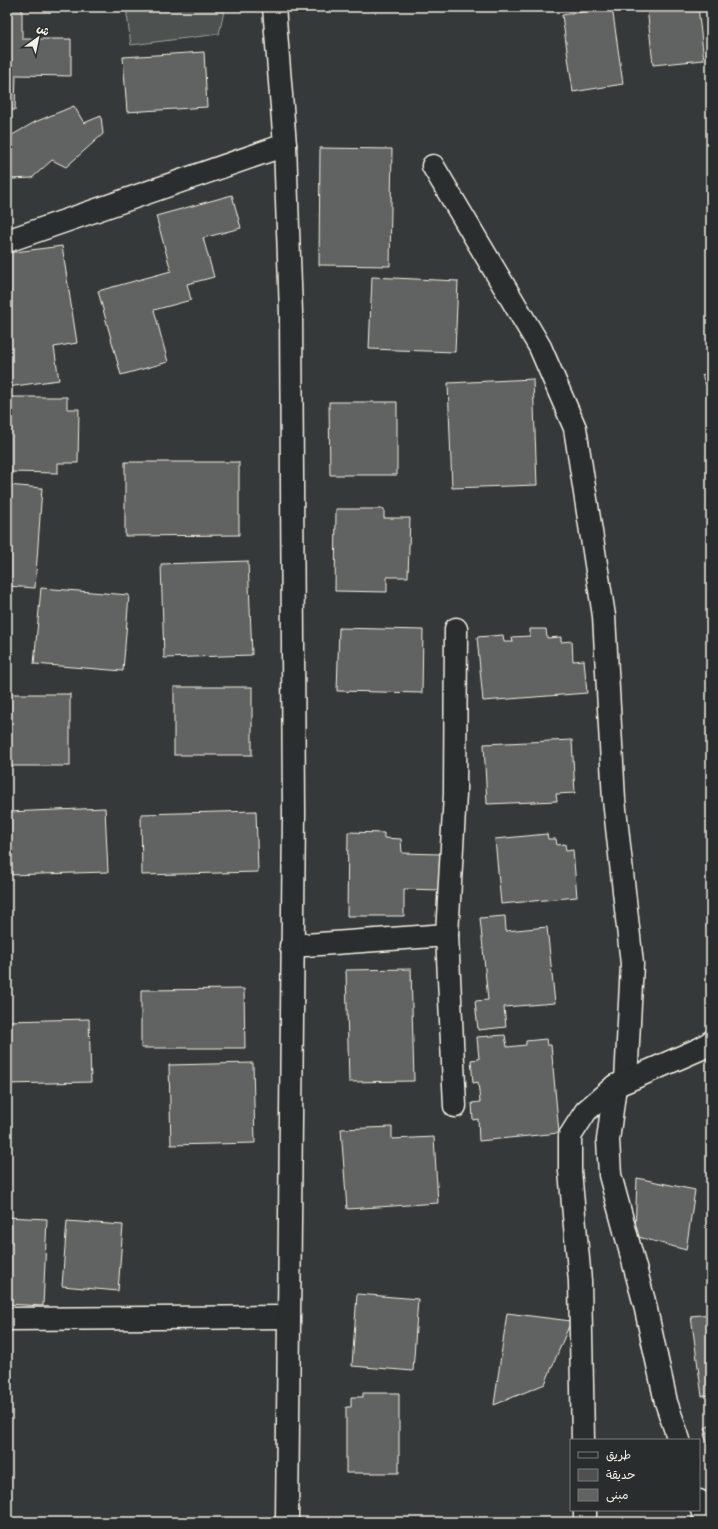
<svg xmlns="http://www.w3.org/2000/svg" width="718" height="1529" font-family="'Indie Flower','Playpen Sans Arabic',sans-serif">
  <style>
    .green { fill: #4e514f; stroke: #a1a19c }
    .building { fill: #616362; stroke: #f4f1e8 }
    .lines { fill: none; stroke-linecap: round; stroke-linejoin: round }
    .minor-casing { stroke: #f4f1e8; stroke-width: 25 }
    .primary-casing { stroke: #f4f1e8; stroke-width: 25 }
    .minor { stroke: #2a2d2e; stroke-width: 22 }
    .primary { stroke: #2a2d2e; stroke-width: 22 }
  </style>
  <rect width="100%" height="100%" fill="#363939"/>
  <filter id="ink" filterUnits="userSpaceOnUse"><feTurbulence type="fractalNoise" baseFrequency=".025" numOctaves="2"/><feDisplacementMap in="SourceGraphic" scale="8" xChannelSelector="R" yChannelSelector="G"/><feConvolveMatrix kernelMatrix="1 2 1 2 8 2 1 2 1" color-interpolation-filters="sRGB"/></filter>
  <g filter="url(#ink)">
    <polygon class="green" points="126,7 225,7 219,34 131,45"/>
    <g class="building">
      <polygon points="612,7 623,84 573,92 562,15"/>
      <polygon points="647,7 698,7 704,60 653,65"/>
      <polygon points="7,8 22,8 22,39 71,39 71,76 16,75 15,110 7,110"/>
      <polygon points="204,52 207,107 127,112 123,57"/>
      <polygon points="74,106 84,123 101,116 103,134 66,167 52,160 32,178 12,179 7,168 7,138 35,122"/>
      <polygon points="320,148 392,149 390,266 319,265"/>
      <polygon points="232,195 241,228 203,238 214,277 187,284 191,300 154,310 168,362 121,375 98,291 171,271 156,216"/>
      <polygon points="62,246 77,343 54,347 59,380 7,387 7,253"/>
      <polygon points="372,277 458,281 455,352 369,349"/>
      <polygon points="711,362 711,398 702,375 711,371 707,363"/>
      <polygon points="533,379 537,485 452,488 448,383"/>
      <polygon points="7,397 67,397 67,409 79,409 78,463 58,463 58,473 7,472"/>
      <polygon points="329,402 397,402 397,475 330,475"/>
      <polygon points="125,462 239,462 239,535 125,536"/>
      <polygon points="7,485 42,488 35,588 7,586"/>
      <polygon points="336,509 384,509 384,518 410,518 408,577 387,577 387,592 335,591"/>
      <polygon points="248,561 252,655 164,658 161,564"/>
      <polygon points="41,588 129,595 123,671 34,664"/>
      <polygon points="339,628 423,630 422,693 337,691"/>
      <polygon points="530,629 546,629 547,638 561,637 561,642 572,641 573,661 584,660 587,693 483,701 477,637 503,635 504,642 513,642 512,637 530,636"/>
      <rect x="174" y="687" width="78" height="68"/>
      <rect x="7" y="694" width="63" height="72"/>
      <polygon points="572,740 575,793 556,794 557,801 487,804 484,744"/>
      <polygon points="105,808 108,872 7,875 7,812"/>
      <polygon points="256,811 258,872 142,875 141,814"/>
      <polygon points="348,832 384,833 384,838 401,839 402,853 440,854 440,890 404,889 404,916 347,916"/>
      <polygon points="547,834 548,839 556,839 557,845 565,844 566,851 573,850 577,897 501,904 495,839"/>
      <polygon points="505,916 506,931 547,927 555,1003 504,1007 506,1027 478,1030 475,1001 488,1000 480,918"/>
      <polygon points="411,969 414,1081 349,1082 346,970"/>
      <polygon points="244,989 245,1048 141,1048 141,990"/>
      <polygon points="89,1019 91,1082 7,1084 7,1021"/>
      <polygon points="505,1035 507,1047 526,1045 526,1041 546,1039 547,1045 551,1045 559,1133 479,1141 478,1119 473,1120 472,1103 480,1102 478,1082 473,1083 471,1060 479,1059 477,1037"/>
      <polygon points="253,1063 255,1143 171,1145 169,1065"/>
      <polygon points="392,1127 392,1139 434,1137 438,1203 347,1209 341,1129"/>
      <polygon points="637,1178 695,1190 686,1250 635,1236"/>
      <polygon points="7,1217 47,1219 43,1306 7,1304"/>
      <polygon points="67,1221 123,1225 118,1291 62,1286"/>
      <polygon points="357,1294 418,1299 413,1371 352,1366"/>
      <polygon points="507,1313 571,1321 545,1384 494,1405"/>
      <polygon points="711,1314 711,1395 702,1396 691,1316"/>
      <polygon points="363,1393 399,1393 399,1473 346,1473 346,1407 351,1407 351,1397 363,1397"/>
      <polygon points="711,1425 711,1450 704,1435 708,1433 705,1428"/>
    </g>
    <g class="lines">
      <g class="minor-casing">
        <g id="minor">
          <polyline points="433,166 540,347 575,428 604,616 614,800 632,964 626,1081"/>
          <polyline points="7,241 285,145"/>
          <polyline points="447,935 455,794 456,629"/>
          <polyline points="291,946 447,935 455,1106"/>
          <polyline points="615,1086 608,1140 610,1175 645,1305 666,1402 679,1440"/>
          <polyline points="7,1319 288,1317"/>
          <polyline points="583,1440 580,1281 570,1171 570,1136 586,1111 615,1086 702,1048 711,1042"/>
          <polyline points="699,1501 706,1522"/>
          <polyline points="585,1510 585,1522"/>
        </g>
      </g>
      <g class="primary-casing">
        <polyline id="primary" points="274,7 285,145 291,313 294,813 287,1522"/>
      </g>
      <use href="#minor" class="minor"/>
      <use href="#primary" class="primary"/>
    </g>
  </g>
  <rect width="718" height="1529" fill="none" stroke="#2a2d2e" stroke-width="24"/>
  <rect x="12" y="12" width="694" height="1505" fill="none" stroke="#f4f1e8" stroke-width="1.5" filter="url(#ink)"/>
  <rect x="570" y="1439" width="130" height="72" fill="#2a2d2e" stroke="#7b7b78"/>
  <rect x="578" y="1452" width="20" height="6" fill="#2a2d2e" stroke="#7b7b78"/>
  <text x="606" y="1459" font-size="12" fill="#f4f1e8">طريق</text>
  <rect x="578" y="1469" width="20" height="12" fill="#4e514f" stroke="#7b7b78"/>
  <text x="606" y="1479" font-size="12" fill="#f4f1e8">حديقة</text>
  <rect x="578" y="1489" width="20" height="12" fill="#616362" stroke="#7b7b78"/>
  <text x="606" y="1499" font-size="12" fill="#f4f1e8">مبنى</text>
  <g transform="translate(38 38) rotate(33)" stroke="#2a2d2e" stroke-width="3" paint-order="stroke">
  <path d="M0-3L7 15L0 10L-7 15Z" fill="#f4f1e8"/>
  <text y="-6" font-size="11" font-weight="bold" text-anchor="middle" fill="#f4f1e8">ش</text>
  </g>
</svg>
